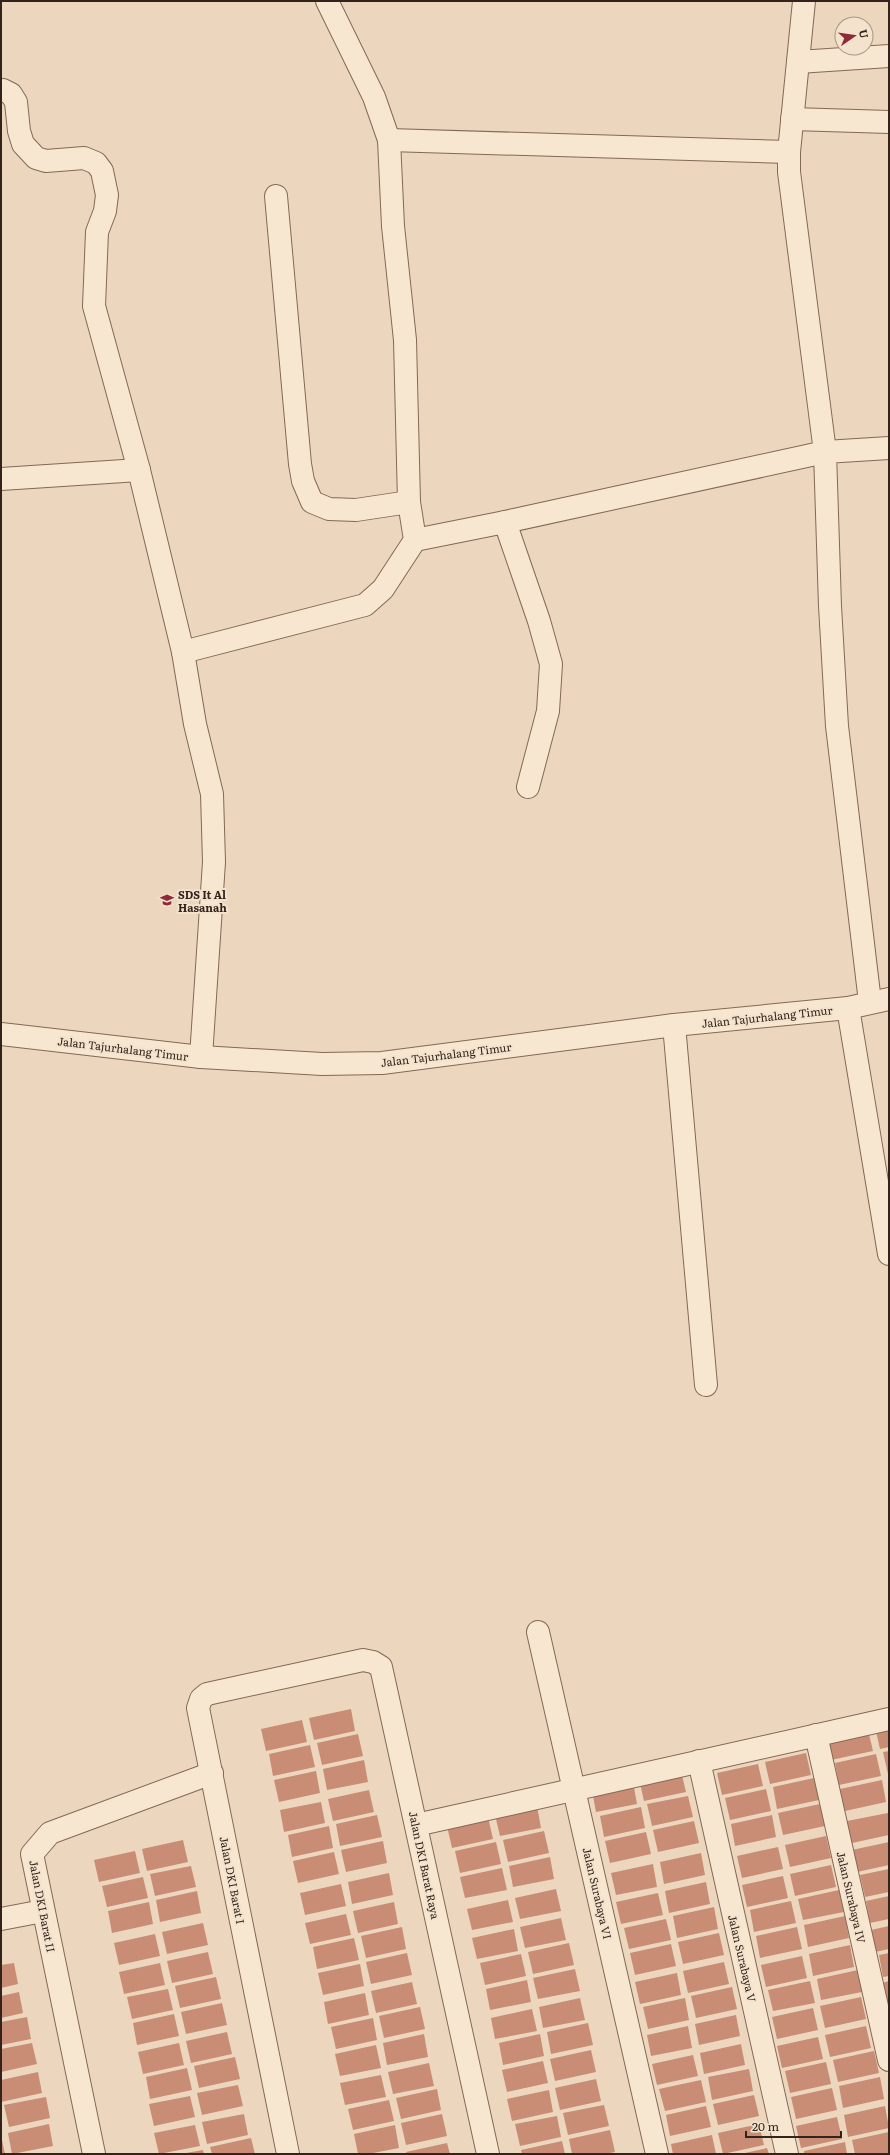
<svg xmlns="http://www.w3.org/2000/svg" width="890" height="2155" font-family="Literata,serif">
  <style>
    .building { fill: #c98c74 }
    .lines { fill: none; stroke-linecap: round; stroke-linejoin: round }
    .minor-casing { stroke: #836857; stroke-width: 24 }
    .minor { stroke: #f7e6d0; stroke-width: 22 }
    .labels { text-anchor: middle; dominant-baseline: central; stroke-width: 4; stroke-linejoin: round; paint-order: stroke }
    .poi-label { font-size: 11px; font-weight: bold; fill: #33231c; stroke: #f3e3cd; text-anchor: start }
    .street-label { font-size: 11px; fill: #33231c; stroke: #f3e3cd }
  </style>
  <rect width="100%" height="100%" fill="#ecd7be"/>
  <g class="building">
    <polygon points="351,1709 355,1731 314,1740 309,1718"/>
    <polygon points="302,1720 307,1742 266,1751 261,1729"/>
    <polygon points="889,1724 889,1747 880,1749 875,1727"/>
    <polygon points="868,1730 873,1751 831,1760 827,1738"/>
    <polygon points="358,1734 363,1756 322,1765 317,1743"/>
    <polygon points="310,1745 315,1767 273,1776 269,1754"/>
    <polygon points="889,1751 889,1774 888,1774 883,1752"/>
    <polygon points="806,1753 811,1775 770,1784 765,1762"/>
    <polygon points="876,1754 881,1776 839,1785 835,1763"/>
    <polygon points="364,1760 368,1782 327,1790 323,1769"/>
    <polygon points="758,1764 763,1786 722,1795 717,1773"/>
    <polygon points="316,1771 320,1793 279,1802 274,1780"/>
    <polygon points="681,1771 686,1792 644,1801 639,1779"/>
    <polygon points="814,1778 819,1800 777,1809 773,1787"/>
    <polygon points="882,1780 886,1802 845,1811 840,1789"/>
    <polygon points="633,1782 637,1804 596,1812 592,1790"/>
    <polygon points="766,1789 771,1811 730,1820 725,1798"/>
    <polygon points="369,1790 374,1812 333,1821 328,1799"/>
    <polygon points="688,1796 693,1817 652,1826 647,1804"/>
    <polygon points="321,1802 325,1823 284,1832 280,1810"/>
    <polygon points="820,1804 825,1826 783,1835 778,1813"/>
    <polygon points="537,1806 541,1828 500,1836 495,1815"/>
    <polygon points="641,1807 645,1828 604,1837 600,1816"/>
    <polygon points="888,1813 889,1835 852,1843 847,1821"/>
    <polygon points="377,1815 382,1837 340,1846 336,1824"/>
    <polygon points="772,1815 776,1837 735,1846 731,1824"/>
    <polygon points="488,1817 493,1839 452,1848 447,1826"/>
    <polygon points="694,1821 699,1843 658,1852 653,1830"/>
    <polygon points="329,1826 333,1848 292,1857 288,1835"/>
    <polygon points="544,1831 549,1853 508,1862 503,1840"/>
    <polygon points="646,1832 651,1854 610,1863 605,1841"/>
    <polygon points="826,1836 831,1858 790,1867 785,1845"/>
    <polygon points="183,1840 188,1862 147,1871 142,1849"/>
    <polygon points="383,1841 387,1863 346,1872 341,1850"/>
    <polygon points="496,1842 501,1864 460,1873 455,1851"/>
    <polygon points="889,1842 889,1865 857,1872 852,1850"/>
    <polygon points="778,1847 783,1869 742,1878 737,1856"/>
    <polygon points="135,1851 140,1873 99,1882 94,1860"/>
    <polygon points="334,1852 339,1874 298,1883 293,1861"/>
    <polygon points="701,1853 705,1875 664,1884 660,1862"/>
    <polygon points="550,1857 554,1879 513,1887 509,1866"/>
    <polygon points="653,1864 657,1887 616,1895 611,1873"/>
    <polygon points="831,1865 836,1887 795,1896 790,1874"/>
    <polygon points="191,1866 196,1887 155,1896 150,1874"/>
    <polygon points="502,1868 507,1890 465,1898 460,1877"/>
    <polygon points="889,1869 889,1892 865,1897 860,1875"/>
    <polygon points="389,1873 393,1895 352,1904 348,1882"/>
    <polygon points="783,1876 788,1898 747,1907 742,1885"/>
    <polygon points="143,1877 148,1898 107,1907 102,1886"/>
    <polygon points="706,1882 710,1904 669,1913 665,1891"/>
    <polygon points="341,1884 346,1906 305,1915 300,1893"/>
    <polygon points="556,1889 561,1911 520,1919 515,1898"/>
    <polygon points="839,1890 844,1912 803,1920 798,1899"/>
    <polygon points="197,1891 201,1913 160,1922 156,1900"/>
    <polygon points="658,1893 663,1915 621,1924 616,1902"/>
    <polygon points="889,1896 889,1919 870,1923 866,1901"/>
    <polygon points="508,1900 513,1922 472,1930 467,1909"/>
    <polygon points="791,1901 796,1923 754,1932 750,1910"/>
    <polygon points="149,1902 153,1924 112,1933 108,1911"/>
    <polygon points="394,1902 398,1924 358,1933 353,1911"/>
    <polygon points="714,1907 718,1929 677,1938 673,1916"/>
    <polygon points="346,1914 351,1935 310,1944 305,1923"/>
    <polygon points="845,1916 849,1938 808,1947 804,1925"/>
    <polygon points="561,1918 566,1940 525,1948 520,1927"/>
    <polygon points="666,1919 671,1940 629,1949 624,1928"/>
    <polygon points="203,1923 208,1945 167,1954 162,1932"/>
    <polygon points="889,1926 889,1949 875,1952 871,1930"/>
    <polygon points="402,1927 406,1949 366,1958 361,1936"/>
    <polygon points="797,1927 802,1949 760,1958 756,1936"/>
    <polygon points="514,1929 518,1951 477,1959 472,1938"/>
    <polygon points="719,1933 724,1955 683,1964 678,1942"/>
    <polygon points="155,1934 160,1956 119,1965 114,1943"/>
    <polygon points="354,1938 359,1960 317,1969 313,1947"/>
    <polygon points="569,1943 574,1965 533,1974 528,1952"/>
    <polygon points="671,1944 676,1966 635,1975 630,1953"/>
    <polygon points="850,1945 854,1967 813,1976 809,1954"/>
    <polygon points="208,1952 213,1974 172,1983 167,1961"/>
    <polygon points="407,1953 412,1975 371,1984 366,1962"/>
    <polygon points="889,1953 889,1976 883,1977 879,1955"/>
    <polygon points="521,1954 526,1976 485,1985 480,1963"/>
    <polygon points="802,1956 807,1978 766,1987 761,1965"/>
    <polygon points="724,1962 729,1984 688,1993 683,1971"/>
    <polygon points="14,1963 18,1984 1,1988 1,1965"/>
    <polygon points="160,1963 165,1985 124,1994 119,1972"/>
    <polygon points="360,1964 364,1986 323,1995 318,1973"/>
    <polygon points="575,1969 580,1991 538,1999 533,1978"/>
    <polygon points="858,1970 862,1992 821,2000 817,1979"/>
    <polygon points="677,1973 681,1995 640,2004 635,1982"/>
    <polygon points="216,1977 221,1999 180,2008 175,1986"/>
    <polygon points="527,1980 531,2002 490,2010 486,1989"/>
    <polygon points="810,1981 815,2003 773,2011 768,1990"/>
    <polygon points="889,1981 889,2004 887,2004 882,1983"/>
    <polygon points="412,1982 417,2004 376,2013 371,1991"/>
    <polygon points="732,1987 737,2009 696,2018 691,1996"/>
    <polygon points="168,1989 173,2010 132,2019 127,1997"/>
    <polygon points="19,1992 23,2013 1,2018 1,1996"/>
    <polygon points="365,1993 369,2015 328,2024 324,2002"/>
    <polygon points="861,1997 866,2019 825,2028 820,2006"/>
    <polygon points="580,1998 585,2020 543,2028 539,2007"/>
    <polygon points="685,1998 689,2020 648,2029 643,2007"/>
    <polygon points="222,2003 227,2025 186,2034 181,2012"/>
    <polygon points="420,2007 425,2029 384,2038 379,2016"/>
    <polygon points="813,2008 818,2030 777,2039 772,2017"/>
    <polygon points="532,2009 537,2031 495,2039 491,2018"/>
    <polygon points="174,2014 179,2036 137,2045 133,2023"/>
    <polygon points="736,2015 740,2036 699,2045 695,2024"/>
    <polygon points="27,2017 31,2039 1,2045 1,2022"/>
    <polygon points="373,2018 377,2040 336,2049 331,2027"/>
    <polygon points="588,2023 593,2045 551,2054 547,2032"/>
    <polygon points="688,2026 692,2048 651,2056 647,2035"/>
    <polygon points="866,2026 871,2048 830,2057 825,2035"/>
    <polygon points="227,2032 232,2054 191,2063 186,2041"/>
    <polygon points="424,2034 428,2057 387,2065 383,2043"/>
    <polygon points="540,2034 544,2056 503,2065 499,2043"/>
    <polygon points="818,2037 823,2059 782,2068 777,2046"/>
    <polygon points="32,2043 37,2064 1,2072 1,2049"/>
    <polygon points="179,2043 184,2065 143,2074 138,2052"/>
    <polygon points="741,2044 745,2065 704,2074 700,2053"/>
    <polygon points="376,2045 381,2068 340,2076 335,2054"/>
    <polygon points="591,2050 596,2072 555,2081 550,2059"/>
    <polygon points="874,2051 879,2073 838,2082 833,2060"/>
    <polygon points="693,2055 698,2076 657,2085 652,2064"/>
    <polygon points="235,2057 240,2079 199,2088 194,2066"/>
    <polygon points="543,2061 548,2083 507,2092 502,2070"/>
    <polygon points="826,2062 831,2084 790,2093 785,2071"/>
    <polygon points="429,2063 434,2086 393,2094 388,2072"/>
    <polygon points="187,2068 192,2090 150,2099 146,2077"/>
    <polygon points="749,2069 753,2091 712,2100 708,2077"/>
    <polygon points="38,2072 42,2093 1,2102 1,2080"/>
    <polygon points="381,2075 386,2097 345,2105 340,2083"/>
    <polygon points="880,2077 884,2099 843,2108 839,2086"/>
    <polygon points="596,2079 601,2101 560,2110 555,2088"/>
    <polygon points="701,2080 706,2102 665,2111 659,2089"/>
    <polygon points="238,2085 243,2106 202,2115 197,2093"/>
    <polygon points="832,2088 837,2110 796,2119 791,2097"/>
    <polygon points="437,2089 441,2110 401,2119 396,2098"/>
    <polygon points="549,2090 553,2112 512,2121 507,2099"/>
    <polygon points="754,2095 759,2116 718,2125 713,2104"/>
    <polygon points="190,2096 195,2117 154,2126 149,2104"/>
    <polygon points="46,2097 50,2118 9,2127 4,2105"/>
    <polygon points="389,2100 394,2121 353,2130 348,2109"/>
    <polygon points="604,2105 609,2126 568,2135 563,2113"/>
    <polygon points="706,2106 711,2127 670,2136 666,2115"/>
    <polygon points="885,2106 889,2128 848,2137 844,2115"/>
    <polygon points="244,2114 248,2135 207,2144 202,2122"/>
    <polygon points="442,2114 447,2136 406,2145 401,2123"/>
    <polygon points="557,2116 561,2137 520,2146 515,2124"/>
    <polygon points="837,2117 842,2139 801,2148 796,2126"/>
    <polygon points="49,2124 53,2146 12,2154 8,2133"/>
    <polygon points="759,2124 764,2145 723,2154 718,2133"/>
    <polygon points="195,2125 200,2146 159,2154 154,2133"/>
    <polygon points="395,2125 399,2148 368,2154 358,2154 354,2134"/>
    <polygon points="610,2130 615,2152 605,2154 572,2154 569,2139"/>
    <polygon points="889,2132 889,2154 855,2154 852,2140"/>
    <polygon points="712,2135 716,2154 673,2154 671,2144"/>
    <polygon points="251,2138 255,2154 212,2154 210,2147"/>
    <polygon points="2,2140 5,2154 1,2154"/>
    <polygon points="562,2141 565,2154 522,2154 521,2150"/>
    <polygon points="845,2142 847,2154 804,2154 804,2151"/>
    <polygon points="447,2143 450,2154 407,2154 406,2152"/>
    <polygon points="767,2148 769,2154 745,2154 745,2153"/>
    <polygon points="203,2150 204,2154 186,2154 186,2153"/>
  </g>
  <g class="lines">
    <g class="minor-casing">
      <g id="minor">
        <polyline points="798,62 889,56"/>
        <polyline points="3,90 11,94 16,102 19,131 23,144 36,158 46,161 84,158 96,163 102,171 107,195 105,211 97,232 94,306 139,470 183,652 195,724 212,794 214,862 201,1057"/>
        <polyline points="792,119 889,122"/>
        <polyline points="389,140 789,152"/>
        <polyline points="276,196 300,464 303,481 312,502 329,509 356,510 409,502"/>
        <polyline points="1,479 139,470"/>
        <polyline points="505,522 539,621 551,664 548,711 528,787"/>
        <polyline points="415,540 505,522 825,452 789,172 789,152 804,1"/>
        <polyline points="183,652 365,605 383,589 415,540 409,502 405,340 393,226 389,140 374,97 327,1"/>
        <polyline points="870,1002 837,726 830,606 825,452 889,448"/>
        <polyline points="848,1008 889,1254"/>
        <polyline points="674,1025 706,1385"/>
        <polyline points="1,1034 201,1057 322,1064 382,1063 674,1025 848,1008 889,999"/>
        <polyline points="538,1632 657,2154"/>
        <polyline points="816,1735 889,2060"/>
        <polyline points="699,1761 787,2154"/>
        <polyline points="416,1825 889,1719"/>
        <polyline points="1,1919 43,1911"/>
        <polyline points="94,2154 32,1854 50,1833 212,1773"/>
        <polyline points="288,2154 198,1708 201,1699 207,1694 363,1660 373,1662 381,1667 488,2154"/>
      </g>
    </g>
    <use href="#minor" class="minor"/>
  </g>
  <defs>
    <g id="school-bare" transform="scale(1.08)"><path d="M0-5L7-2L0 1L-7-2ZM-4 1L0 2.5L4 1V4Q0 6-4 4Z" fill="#902a39" stroke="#f3e3cd" stroke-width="2.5" paint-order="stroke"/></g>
  </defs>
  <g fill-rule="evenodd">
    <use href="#school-bare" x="167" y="900"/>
  </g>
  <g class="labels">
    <g class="poi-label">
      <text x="178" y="894">SDS It Al<tspan x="178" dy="13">Hasanah</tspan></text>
    </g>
    <g class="street-label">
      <text transform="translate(767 1016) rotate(-6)">Jalan Tajurhalang Timur</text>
      <text transform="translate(123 1048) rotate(7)">Jalan Tajurhalang Timur</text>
      <text transform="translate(446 1054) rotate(-7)">Jalan Tajurhalang Timur</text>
      <text transform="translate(425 1865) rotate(78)">Jalan DKI Barat Raya</text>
      <text transform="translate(233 1880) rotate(79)">Jalan DKI Barat I</text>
      <text transform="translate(598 1893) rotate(77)">Jalan Surabaya VI</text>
      <text transform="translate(852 1897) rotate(77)">Jalan Surabaya IV</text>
      <text transform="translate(43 1906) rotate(79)">Jalan DKI Barat II</text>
      <text transform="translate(743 1958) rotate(77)">Jalan Surabaya V</text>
    </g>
  </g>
  <rect width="890" height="2155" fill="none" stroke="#33231c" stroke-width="4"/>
  <g transform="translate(854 36) rotate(77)"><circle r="19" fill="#f3e3cd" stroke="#a69686"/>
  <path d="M0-3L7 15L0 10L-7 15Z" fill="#902a39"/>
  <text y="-6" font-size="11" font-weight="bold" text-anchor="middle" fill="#33231c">U</text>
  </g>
  <path d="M746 2131v6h95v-6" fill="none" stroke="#33231c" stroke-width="2"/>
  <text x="752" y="2131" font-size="12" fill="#33231c" stroke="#f3e3cd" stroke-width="3" paint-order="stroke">20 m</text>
</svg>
